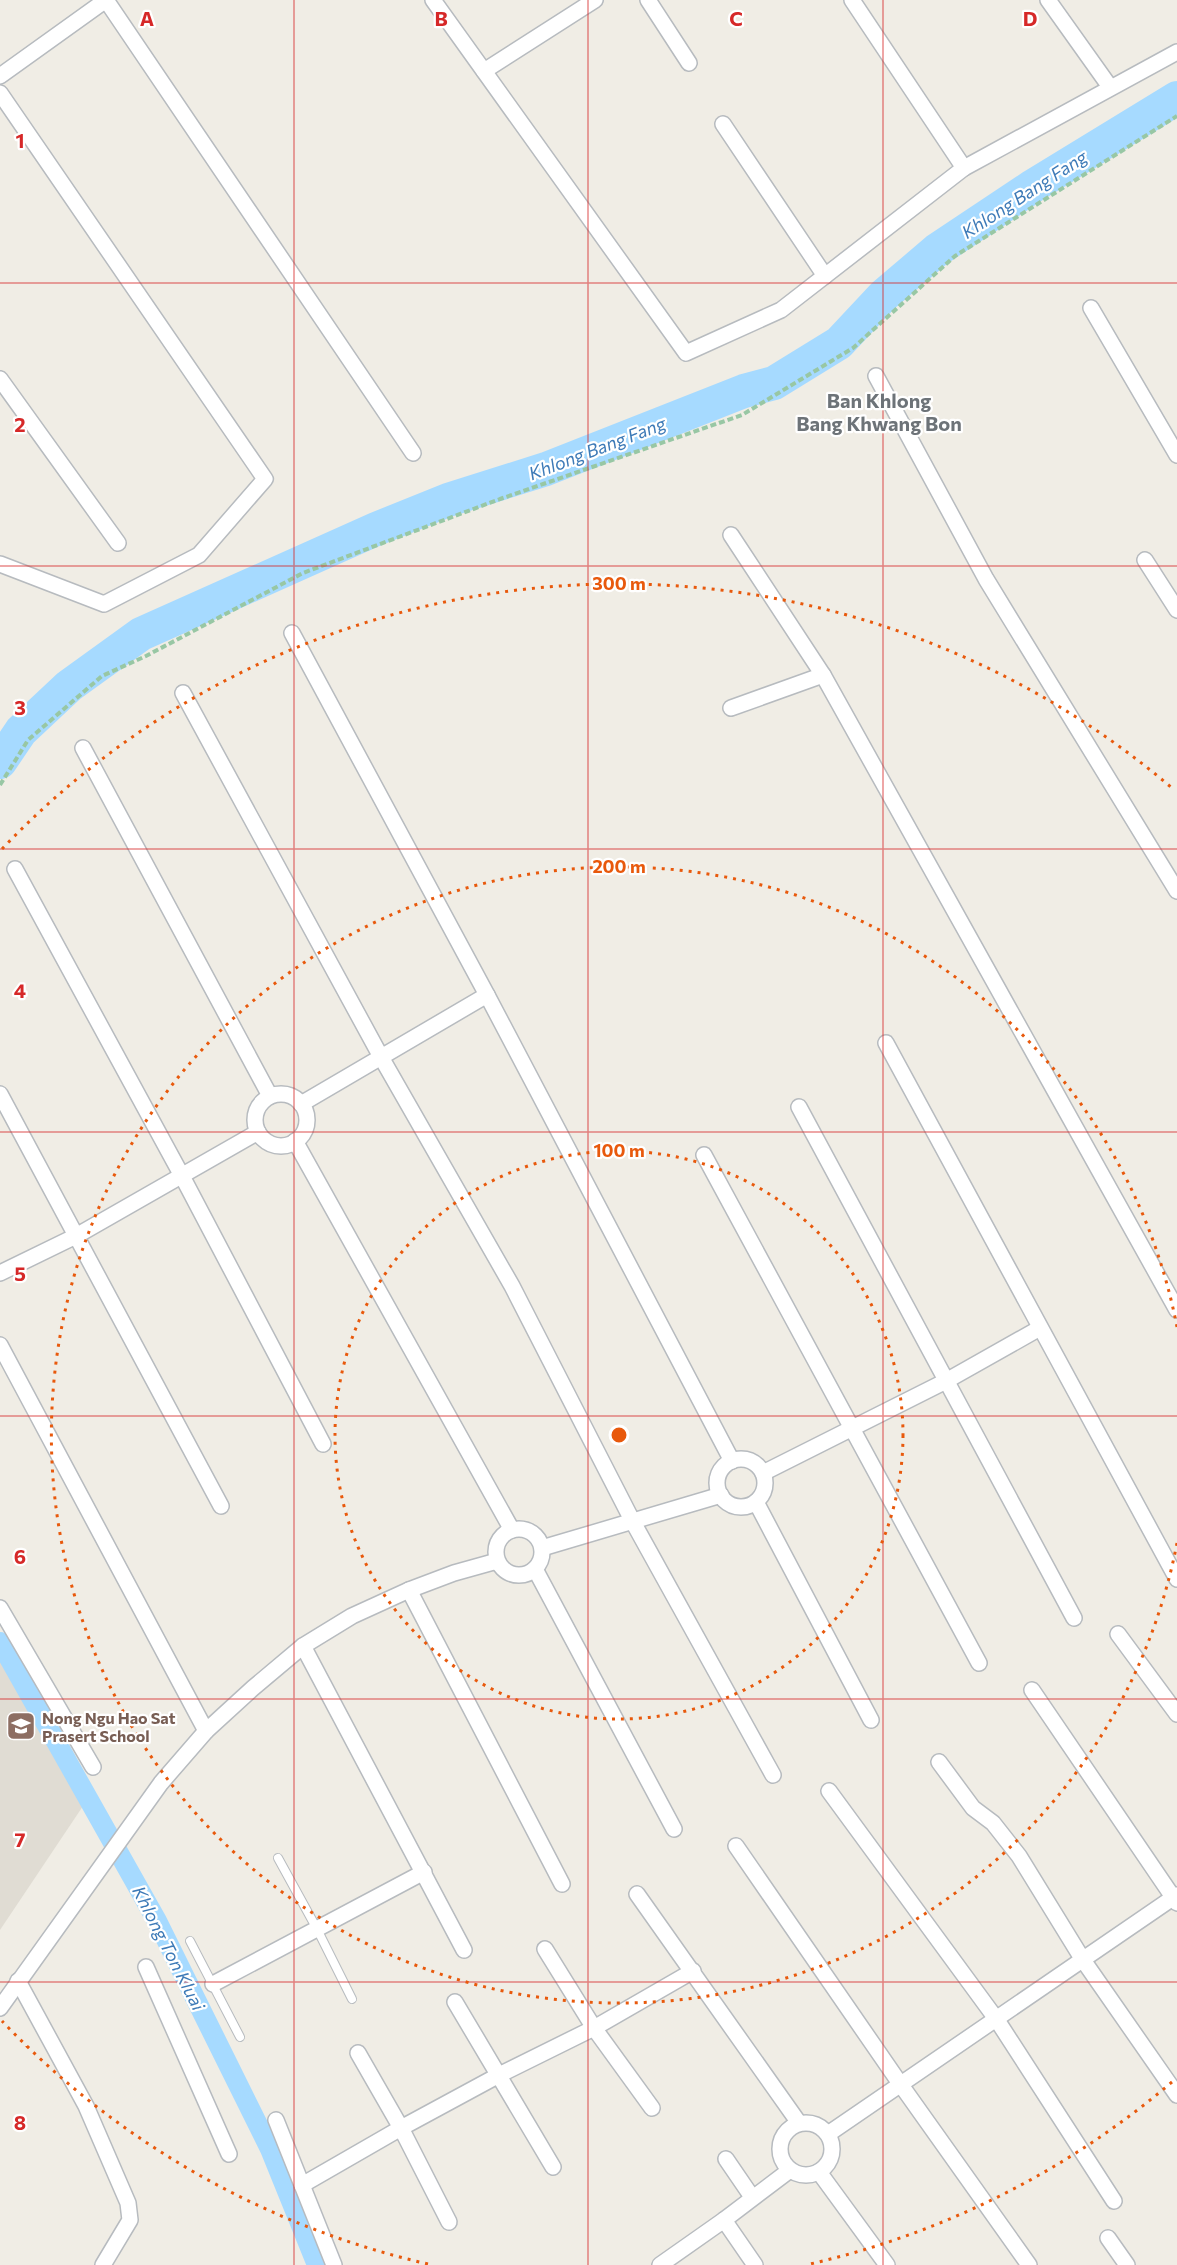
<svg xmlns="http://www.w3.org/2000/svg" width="1177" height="2265" font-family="Commissioner,sans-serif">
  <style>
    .education { fill: #e0dcd3 }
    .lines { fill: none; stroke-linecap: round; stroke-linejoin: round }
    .canal { stroke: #a6daff; stroke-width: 20 }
    .river { stroke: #a6daff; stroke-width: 34 }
    .service-casing { stroke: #b7bbbf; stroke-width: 10 }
    .minor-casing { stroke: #b7bbbf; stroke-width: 18 }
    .path { stroke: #98c7a4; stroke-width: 4; stroke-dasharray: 6 3; stroke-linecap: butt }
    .service { stroke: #fff; stroke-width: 8 }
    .minor { stroke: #fff; stroke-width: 15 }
    .grid { fill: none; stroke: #d62828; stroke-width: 1.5; stroke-opacity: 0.55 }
    .ring { fill: none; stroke: #e8590c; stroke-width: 3; stroke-dasharray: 3 6 }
    .labels { text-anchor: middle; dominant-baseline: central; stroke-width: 4.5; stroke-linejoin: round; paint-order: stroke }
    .education-label { font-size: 16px; font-weight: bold; fill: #785e54; stroke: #fff; text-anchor: start }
    .water-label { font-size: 18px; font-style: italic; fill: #3d7ab7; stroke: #fff }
    .quarter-label { font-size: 20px; font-weight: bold; fill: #6d7378; stroke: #fff }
    .grid-label { font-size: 20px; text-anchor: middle; font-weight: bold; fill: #d62828; stroke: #fff; stroke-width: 4.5; stroke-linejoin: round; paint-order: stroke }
    .centre { fill: #e8590c; stroke: #fff; stroke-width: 3 }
    .ring-label { font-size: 18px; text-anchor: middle; font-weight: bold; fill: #e8590c; stroke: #fff; stroke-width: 4.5; stroke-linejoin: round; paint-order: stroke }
  </style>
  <rect width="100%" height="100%" fill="#f0ede5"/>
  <polygon class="education" points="0,1647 83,1806 0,1930"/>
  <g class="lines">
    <polyline class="canal" points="0,1642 157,1921 270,2149 317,2265"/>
    <polyline class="river" points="0,762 21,731 69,686 141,634 376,529 448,500 546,469 744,391 774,383 839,343 883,296 937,250 1033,186 1177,98"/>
    <g class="service-casing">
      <g id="service">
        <polyline points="278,1858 317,1929 352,1999"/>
        <polyline points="190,1941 240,2037"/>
      </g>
    </g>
    <g class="minor-casing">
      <g id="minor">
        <polyline points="106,0 413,453"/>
        <polyline points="433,0 686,353 781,310 964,168 1177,52"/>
        <polyline points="648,0 689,63"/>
        <polyline points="852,0 964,168"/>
        <polyline points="1048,0 1110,87"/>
        <polyline points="484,71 595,0"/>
        <polyline points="0,76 106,0"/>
        <polyline points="0,93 265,479 199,555 104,604 0,564"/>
        <polyline points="723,124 825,276"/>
        <polyline points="1091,308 1177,455"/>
        <polyline points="876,376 986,579 1177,891"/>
        <polyline points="0,379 118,543"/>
        <polyline points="731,535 823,675 1177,1310"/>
        <polyline points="1145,560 1177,610"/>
        <polyline points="292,633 487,995 732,1461"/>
        <polyline points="183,693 381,1057 512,1286 633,1522 773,1775"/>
        <polyline points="731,708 823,675"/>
        <polyline points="83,748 270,1096"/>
        <polyline points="15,869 182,1176 323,1444"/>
        <polyline points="886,1043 1177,1579"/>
        <polyline points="0,1094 221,1506"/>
        <circle cx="281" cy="1120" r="26"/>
        <polyline points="301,1104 487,995"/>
        <polyline points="799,1107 1074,1618"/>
        <polyline points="295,1141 512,1530"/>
        <polyline points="704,1155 979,1663"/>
        <polyline points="0,1273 76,1236 258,1132"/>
        <polyline points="0,1345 206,1731"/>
        <circle cx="741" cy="1483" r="24"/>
        <polyline points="763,1473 946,1381 1040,1328"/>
        <polyline points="756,1502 871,1720"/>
        <circle cx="519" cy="1552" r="23"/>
        <polyline points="542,1548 721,1495"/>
        <polyline points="535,1569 674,1829"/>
        <polyline points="409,1590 562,1884"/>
        <polyline points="0,1608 93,1767"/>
        <polyline points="1118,1634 1177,1714"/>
        <polyline points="303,1646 464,1950"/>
        <polyline points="1032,1690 1177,1903"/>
        <polyline points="939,1762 973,1808 993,1823 1019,1856 1083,1960 1177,2095"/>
        <polyline points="829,1791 997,2020 1114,2201"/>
        <polyline points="736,1846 901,2085 1029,2265"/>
        <polyline points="637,1894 799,2123"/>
        <polyline points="545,1949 594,2028 652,2108"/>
        <polyline points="146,1967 229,2154"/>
        <polyline points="18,1981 86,2106 128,2203 130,2220 103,2265"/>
        <polyline points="213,1984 424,1872"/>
        <polyline points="455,2002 553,2167"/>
        <polyline points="0,2008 161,1783 206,1731 253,1688 303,1646 352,1616 409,1590 454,1573 497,1561"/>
        <polyline points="358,2053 401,2128 449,2222"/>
        <polyline points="276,2120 334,2265"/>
        <circle cx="806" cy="2149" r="26"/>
        <polyline points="828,2134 1177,1895"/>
        <polyline points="726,2159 752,2197"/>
        <polyline points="819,2172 887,2265"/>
        <polyline points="302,2185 401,2128 499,2075 594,2028 693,1971"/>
        <polyline points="724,2220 755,2265"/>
        <polyline points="1108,2238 1127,2265"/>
        <polyline points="660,2265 724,2220 790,2170"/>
      </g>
    </g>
    <polyline class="path" points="0,785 28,740 102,676 146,656 303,573 500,499 742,415 853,348 955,256 1177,116"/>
    <use href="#service" class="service"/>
    <use href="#minor" class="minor"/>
  </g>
  <path class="grid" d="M294,0V2265M588,0V2265M883,0V2265M0,283H1177M0,566H1177M0,849H1177M0,1132H1177M0,1416H1177M0,1699H1177M0,1982H1177"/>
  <g class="ring">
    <circle cx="619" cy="1435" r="284"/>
    <path d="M1177 1543A568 568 0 1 1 1177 1327"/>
    <path d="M1172 2082A851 851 0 0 1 810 2264M428 2264A851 851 0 0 1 2 2021M2 849A851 851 0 0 1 1172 788"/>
  </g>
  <defs>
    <g id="school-square" transform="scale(1.5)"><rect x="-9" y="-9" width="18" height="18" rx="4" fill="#8d6e63" stroke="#fff"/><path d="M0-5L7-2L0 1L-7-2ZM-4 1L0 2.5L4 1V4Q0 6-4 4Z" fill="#fff"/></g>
  </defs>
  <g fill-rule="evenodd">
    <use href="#school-square" x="21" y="1726"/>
  </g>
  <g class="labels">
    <g class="education-label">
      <text x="42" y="1717">Nong Ngu Hao Sat<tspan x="42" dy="18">Prasert School</tspan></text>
    </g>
    <g class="water-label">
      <text transform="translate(1024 194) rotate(-33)">Khlong Bang Fang</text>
      <text transform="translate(597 448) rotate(-21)">Khlong Bang Fang</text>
      <text transform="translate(169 1948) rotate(63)">Khlong Ton Kluai</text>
    </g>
    <g class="quarter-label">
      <text x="879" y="400">Ban Khlong<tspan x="879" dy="23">Bang Khwang Bon</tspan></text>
    </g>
  </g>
  <g class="grid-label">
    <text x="147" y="26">A</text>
    <text x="441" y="26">B</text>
    <text x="736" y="26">C</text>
    <text x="1030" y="26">D</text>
    <text x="20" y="148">1</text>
    <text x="20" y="432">2</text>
    <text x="20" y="715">3</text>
    <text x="20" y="998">4</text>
    <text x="20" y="1281">5</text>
    <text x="20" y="1564">6</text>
    <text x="20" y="1847">7</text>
    <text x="20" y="2130">8</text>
  </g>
  <circle cx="619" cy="1435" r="9" class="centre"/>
  <g class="ring-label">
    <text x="619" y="590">300 m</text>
    <text x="619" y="873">200 m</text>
    <text x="619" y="1157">100 m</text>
  </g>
</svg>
